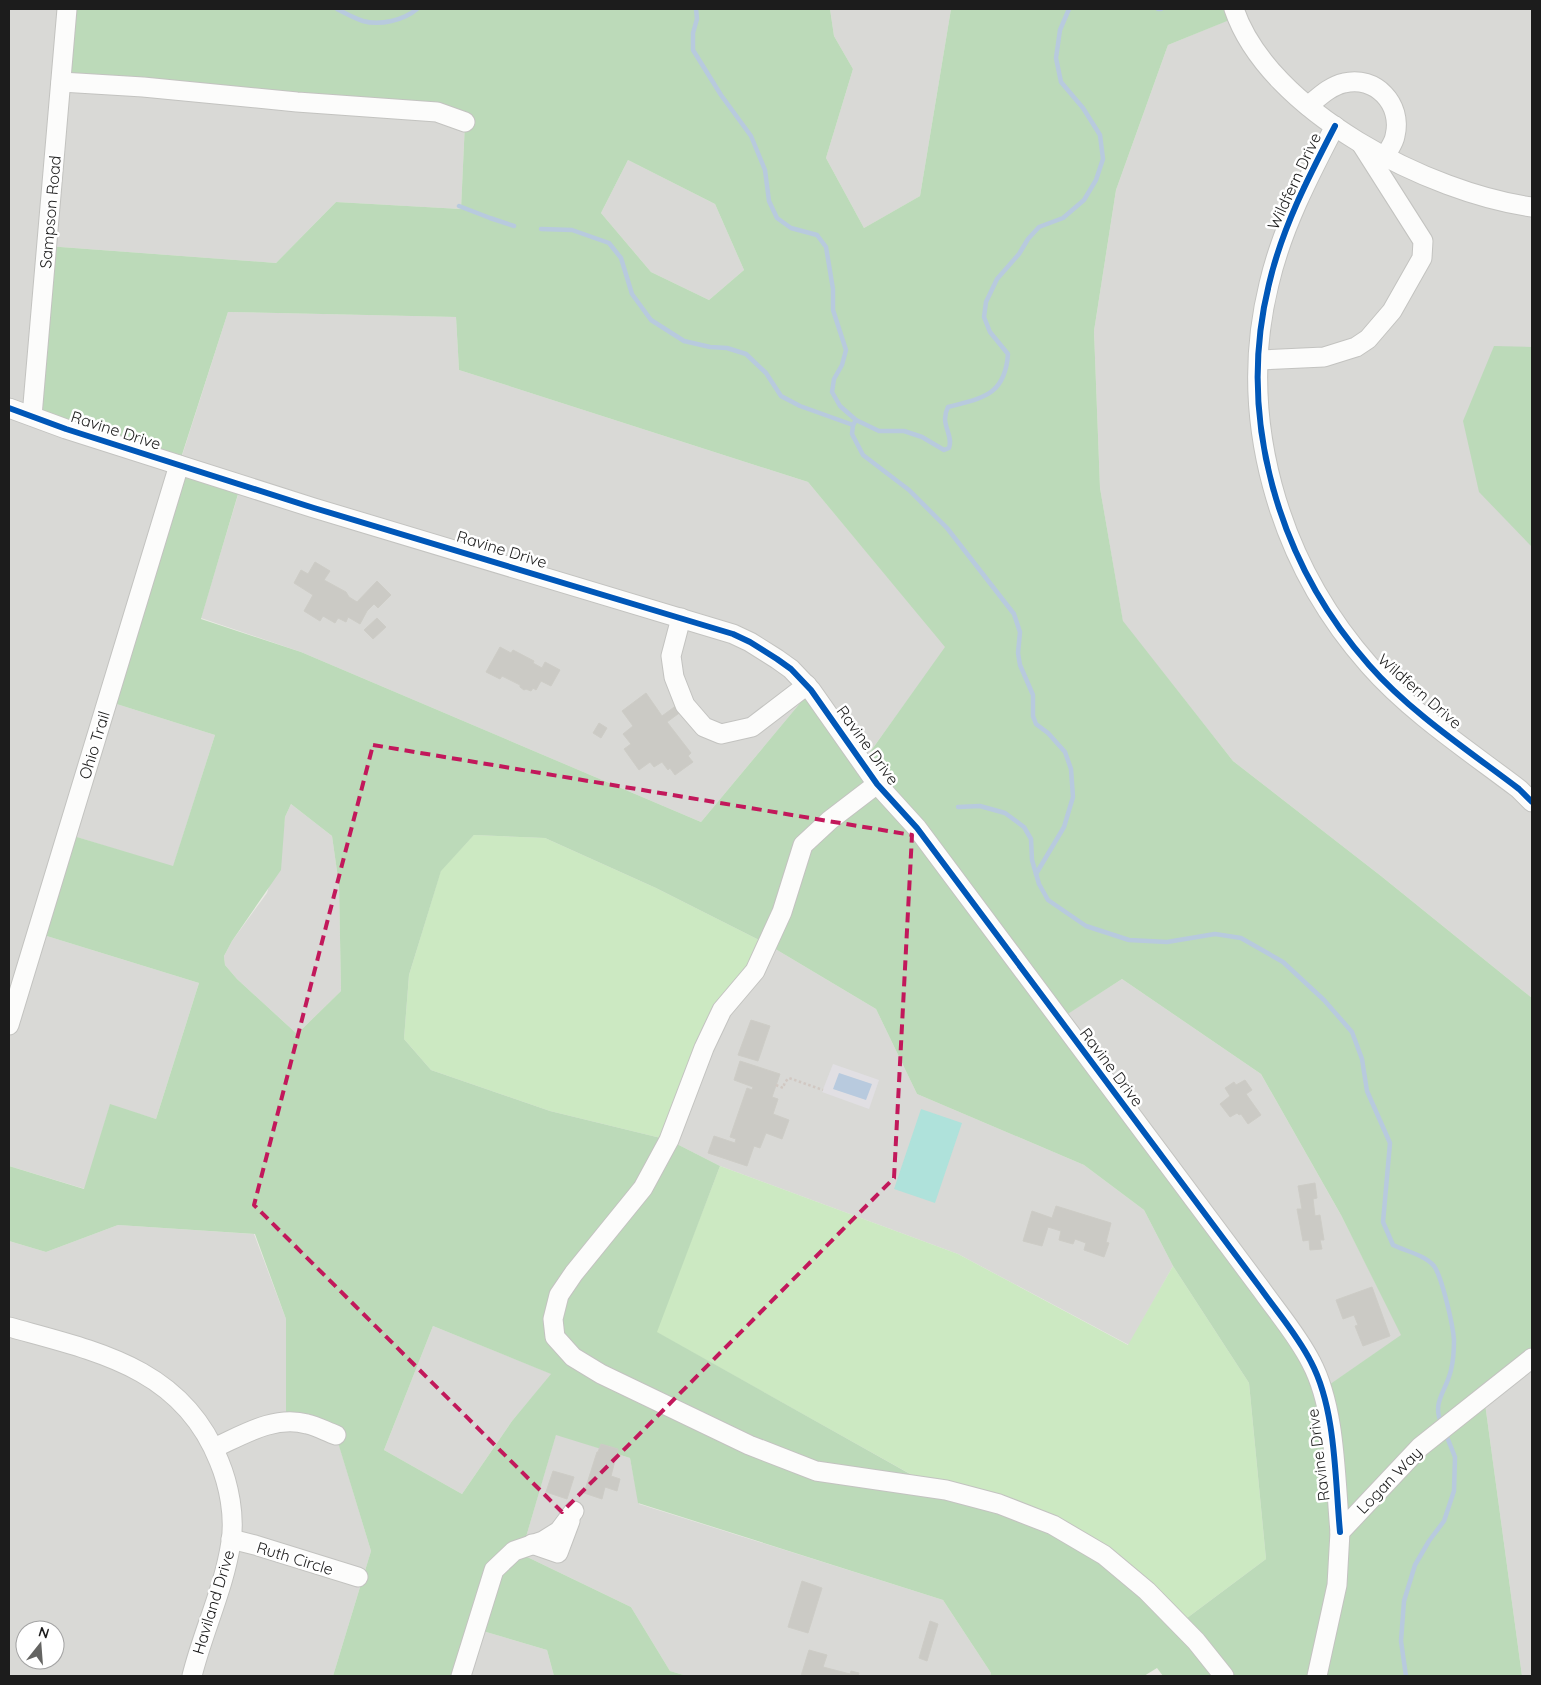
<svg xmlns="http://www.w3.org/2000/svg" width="1541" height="1685" font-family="Quicksand,sans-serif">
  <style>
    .residential { fill: #d9d9d6; fill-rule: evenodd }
    .grass { fill: #cce9c2 }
    .forest { fill: #bcdab9; fill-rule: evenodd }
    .pitch { fill: #afe2db }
    .plaza { fill: #e1dfe3 }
    .water { fill: #b8cade }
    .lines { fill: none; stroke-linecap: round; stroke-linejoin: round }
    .stream { stroke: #b8cade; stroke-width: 4.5 }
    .building { fill: #cbcac5; stroke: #cdccc6 }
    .minor-casing { stroke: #c3c3c0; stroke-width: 21 }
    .path { stroke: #d1c8c2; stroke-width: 2.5; stroke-dasharray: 2.5 2.5; stroke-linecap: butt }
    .minor { stroke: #fcfcfb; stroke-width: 19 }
    .cycleway-casing { stroke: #fff; stroke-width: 9 }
    .cycleway { stroke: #0057b8; stroke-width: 6 }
    .marked { fill: none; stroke: #c2185b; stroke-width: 4; stroke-dasharray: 10 6; stroke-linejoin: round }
    .labels { text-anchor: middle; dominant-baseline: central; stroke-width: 5; stroke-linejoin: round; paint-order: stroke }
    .street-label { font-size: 16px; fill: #1c1c1c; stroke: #fff }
  </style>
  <rect width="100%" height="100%" fill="#eaeae4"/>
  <g class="residential">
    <polygon points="9,9 67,9 465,122 461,209 336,202 276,263 47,246 179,465 228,312 456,317 459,370 808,482 946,647 862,763 811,690 701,822 301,652 201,618 241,485 107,701 215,735 173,867 67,834 37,933 199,983 156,1119 110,1105 85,1189 9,1166"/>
    <polygon points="830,9 951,9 920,196 864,228 826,158 853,69 834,36"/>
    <polygon points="1234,9 1532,9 1532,998 1381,876 1233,761 1123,622 1100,488 1094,331 1116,190 1168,45 1236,17"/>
    <polygon points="628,160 715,204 744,270 709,300 651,272 601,213"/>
    <polygon points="291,804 332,836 339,885 341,991 297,1034 237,979 225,965 224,956 232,941 267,893 282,841 285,817"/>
    <polygon points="767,944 876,1009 917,1094 1084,1165 1144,1210 1173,1266 1129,1345 958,1254 720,1166 669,1140 704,1048"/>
    <polygon points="1122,979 1261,1074 1341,1215 1402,1335 1322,1390 1059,1019"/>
    <path d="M118,1225L254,1234L286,1319V1420L336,1435L371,1551L333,1676H9V1241L46,1252ZM25,1630H55V1660H25Z"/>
    <polygon points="433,1326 552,1374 512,1421 462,1494 384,1450"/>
    <polygon points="1532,1358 1532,1676 1522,1676 1484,1396"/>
    <polygon points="556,1434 630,1458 639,1504 943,1600 991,1673 990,1676 687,1676 670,1671 631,1607 521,1554"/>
    <polygon points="476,1629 547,1650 554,1676 461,1676"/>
  </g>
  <g class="grass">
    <polygon points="474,835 545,838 656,888 767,944 722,1010 669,1140 550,1111 431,1070 404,1039 409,975 441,870"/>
    <polygon points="720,1166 958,1254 1128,1345 1173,1266 1249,1383 1266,1559 1179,1624 656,1332"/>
  </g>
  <g class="forest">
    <path d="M67,9H830L834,36L853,69L826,158L864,228L920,196L951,9H1234L1237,17L1168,45L1116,190L1094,331L1100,488L1123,621L1233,761L1381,876L1532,998V1358L1484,1396L1522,1676H1163L1157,1668L1144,1676H990L991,1673L943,1600L638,1503L630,1458L556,1435L521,1554L631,1607L670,1671L687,1676H554L547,1650L476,1629L461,1676H333L371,1551L336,1436L286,1421V1319L255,1234L118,1225L46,1252L9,1241V1166L84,1189L110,1104L156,1119L199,983L37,933L67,834L173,866L215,735L107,701L179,465L32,416L47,246L276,263L336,202L461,209L465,122L61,82ZM628,160L715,204L744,270L709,300L651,272L601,213ZM228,312L456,317L459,370L808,482L945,647L863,762L811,690L701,822L301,652L201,619L241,484L179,464ZM291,804L332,836L339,885L341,991L297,1034L237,979L225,965L224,956L232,941L281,870L285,817ZM474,835L545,838L656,888L767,944L876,1009L917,1094L1084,1165L1144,1210L1173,1266L1249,1383L1266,1559L1179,1624L1053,1525L935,1488L657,1332L720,1166L669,1140L550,1111L431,1070L404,1039L409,975L441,871ZM1122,979L1261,1074L1341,1215L1401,1335L1323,1389L1060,1019ZM433,1326L551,1374L512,1421L462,1494L384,1450Z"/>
    <polygon points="1494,346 1532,347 1532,547 1479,492 1463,421"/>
  </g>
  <polygon class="pitch" points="921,1109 962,1123 935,1203 894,1189"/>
  <polygon class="plaza" points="833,1064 879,1080 869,1109 822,1092"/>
  <polygon class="water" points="839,1073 872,1084 866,1100 833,1089"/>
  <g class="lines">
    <g class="stream">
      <path d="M337,9C345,13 354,18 363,21C380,26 404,20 417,9"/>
      <polyline points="696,9 697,19 693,33 693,50 721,95 751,136 765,170 769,201 777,218 791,228 817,235 826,247 833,289 833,310 846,350 842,365 834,379 832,392 840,406 856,420 853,425 852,434 863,455 909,490 947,528 1014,614 1020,632 1018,653 1020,665 1033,695 1033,716 1036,724 1048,733 1065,752 1071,769 1073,797 1064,827 1036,874"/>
      <polyline points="1158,9 1161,9"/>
      <polyline points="459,206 490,218 514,226"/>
      <polyline points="541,229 572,230 609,243 621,258 632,294 651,320 684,341 710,347 727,348 746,354 766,373 781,396 800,406 853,425"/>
      <path d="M856,420L879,431H904L922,437L944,450L949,448C954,434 939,425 948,407C982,398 1005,396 1008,354L990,332L984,317L986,302L997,279L1019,254L1028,239L1039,227L1063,218L1084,200L1096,180L1103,159L1100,135L1083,108L1061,82L1056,58L1060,30L1069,9"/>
      <path d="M958,807L980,806L1005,813L1024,827L1031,839L1032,860L1039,884L1048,900L1086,926L1129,940L1167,942L1215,934L1241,938L1283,962L1324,1000L1352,1032L1362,1059L1367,1091L1390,1143L1383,1222L1393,1245C1405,1251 1425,1255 1434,1266C1442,1277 1453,1325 1454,1340C1454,1349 1453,1362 1451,1370C1446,1392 1431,1402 1442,1425"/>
      <polyline points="1406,1676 1401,1641 1404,1601 1415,1565 1429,1541 1444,1521 1454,1491 1455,1457 1445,1432"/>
    </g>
  </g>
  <g class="building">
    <polygon points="315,562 330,571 324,580 346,592 349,597 357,602 377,581 391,595 378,608 374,604 367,611 360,624 348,617 346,622 338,618 335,623 323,616 320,621 304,611 313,595 294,583 301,570 308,574"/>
    <polygon points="377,618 386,627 373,639 364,630"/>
    <polygon points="500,647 511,653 513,650 534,661 533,663 542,668 545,662 560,670 551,686 541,681 536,690 533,688 531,691 526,689 524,690 520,687 520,685 502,676 500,679 486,672"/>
    <polygon points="646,693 662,716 677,705 682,711 667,722 691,753 688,756 693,762 675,775 670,768 668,770 662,762 654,767 650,762 639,770 624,749 631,744 623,734 633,726 622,711"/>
    <polygon points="599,723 607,728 601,738 593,733"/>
    <polygon points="751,1020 770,1026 758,1061 738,1055"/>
    <polygon points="740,1061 780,1074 772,1097 778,1099 773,1114 789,1120 782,1139 766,1133 760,1148 754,1146 747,1166 708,1153 714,1136 735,1143 736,1139 730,1137 747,1088 752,1090 753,1087 734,1080"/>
    <polygon points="1245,1080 1252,1090 1246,1094 1261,1115 1248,1124 1241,1114 1239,1115 1237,1113 1230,1117 1220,1104 1230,1096 1225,1088 1234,1082 1236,1085"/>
    <polygon points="1315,1183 1317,1198 1313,1199 1315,1216 1320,1215 1324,1240 1320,1240 1322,1249 1310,1250 1309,1240 1303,1241 1297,1209 1302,1209 1298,1186"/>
    <polygon points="1056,1206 1111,1223 1106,1242 1109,1243 1104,1257 1084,1250 1086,1243 1075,1239 1073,1244 1059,1240 1061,1231 1048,1227 1042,1246 1023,1241 1032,1211 1052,1218"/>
    <polygon points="1372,1287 1390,1336 1363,1346 1355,1326 1358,1325 1354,1315 1343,1319 1336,1300"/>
    <polygon points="601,1444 618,1449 611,1476 620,1479 617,1491 605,1487 602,1499 584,1493 597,1452 598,1452"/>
    <polygon points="553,1471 574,1477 567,1499 546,1492"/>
    <polygon points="802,1581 822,1588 808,1633 788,1627"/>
    <polygon points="930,1621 938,1624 927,1661 919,1658"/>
    <polygon points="809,1650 827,1655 823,1667 850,1674 851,1671 859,1673 858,1676 801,1676"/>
  </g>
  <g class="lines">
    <g class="minor-casing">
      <g id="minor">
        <path d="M1234,9C1269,112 1430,193 1532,207"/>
        <polyline points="61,82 143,87 297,102 437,112 465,122"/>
        <path d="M1308,106C1319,97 1330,86 1344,83C1375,75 1403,104 1395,136C1394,143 1388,150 1385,157"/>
        <path d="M1335,126C1309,176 1282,228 1269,284C1236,418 1278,562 1369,665C1410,712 1469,751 1519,789L1532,802"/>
        <polyline points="1259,360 1324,357 1356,347 1368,339 1392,311 1422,258 1423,241 1362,145"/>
        <path d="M9,408L66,429L314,508L733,634L750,642L777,659L791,669L811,690L877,784L917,828L1261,1289C1278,1313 1298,1336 1311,1362C1336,1409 1335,1479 1340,1532"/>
        <polyline points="32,416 67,9"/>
        <polyline points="681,618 671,656 674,677 685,705 704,727 721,734 752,727 807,685"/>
        <polyline points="877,784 830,820 803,845 782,912 755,971 722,1010 704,1048 669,1140 643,1188 574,1273 559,1295 553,1319 555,1337 573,1357 601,1374 749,1445 816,1471 946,1490 999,1504 1053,1525 1104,1555 1147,1591 1196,1641 1224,1676"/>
        <polyline points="9,1025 179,465"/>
        <path d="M9,1327C95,1351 182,1367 219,1461C229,1485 235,1516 231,1542C224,1589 203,1631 192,1676"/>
        <path d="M214,1448C243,1435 274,1415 307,1424C317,1426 327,1432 336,1435"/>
        <polyline points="231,1539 255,1545 358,1577"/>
        <polyline points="532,1544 558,1553 570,1521"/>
        <polyline points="461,1676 494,1570 514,1551 543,1541 559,1531 574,1511"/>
        <polyline points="1317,1676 1337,1585 1340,1532 1420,1447 1532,1358"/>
      </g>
    </g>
    <polyline class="path" points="776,1085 783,1088 785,1082 789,1078 823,1090"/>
    <use href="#minor" class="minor"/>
    <g class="cycleway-casing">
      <g id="cycleway">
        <path d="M1335,126C1309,176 1282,228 1269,284C1236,418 1278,562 1369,665C1410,712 1469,751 1519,789L1532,802"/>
        <path d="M9,408L66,429L314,508L733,634L750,642L777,659L791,669L811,690L877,784L917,828L1261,1289C1278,1313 1298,1336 1311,1362C1336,1409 1335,1479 1340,1532"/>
      </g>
    </g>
    <use href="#cycleway" class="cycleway"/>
  </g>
  <path class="marked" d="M373,745L912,835L894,1178L562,1512L254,1205Z"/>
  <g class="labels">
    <g class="street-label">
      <text transform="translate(1294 181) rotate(-65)">Wildfern Drive</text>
      <text transform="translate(50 212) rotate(-85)">Sampson Road</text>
      <text transform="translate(116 430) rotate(18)">Ravine Drive</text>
      <text transform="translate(502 549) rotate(17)">Ravine Drive</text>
      <text transform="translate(1420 691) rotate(41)">Wildfern Drive</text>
      <text transform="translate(94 745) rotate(-73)">Ohio Trail</text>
      <text transform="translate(868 745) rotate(54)">Ravine Drive</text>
      <text transform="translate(1112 1067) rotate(53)">Ravine Drive</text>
      <text transform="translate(1318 1455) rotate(-97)">Ravine Drive</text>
      <text transform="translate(1389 1480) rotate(-46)">Logan Way</text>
      <text transform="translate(295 1558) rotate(17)">Ruth Circle</text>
      <text transform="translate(213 1602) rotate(-73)">Haviland Drive</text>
    </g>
  </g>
  <rect width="1541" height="1685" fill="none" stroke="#1c1c1c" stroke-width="20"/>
  <g transform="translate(40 1645) rotate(17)"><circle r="24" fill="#ffffff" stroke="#a4a4a4"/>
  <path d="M0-4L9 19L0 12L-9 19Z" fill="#646462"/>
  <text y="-8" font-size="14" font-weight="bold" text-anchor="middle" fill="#1c1c1c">N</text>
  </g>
</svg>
